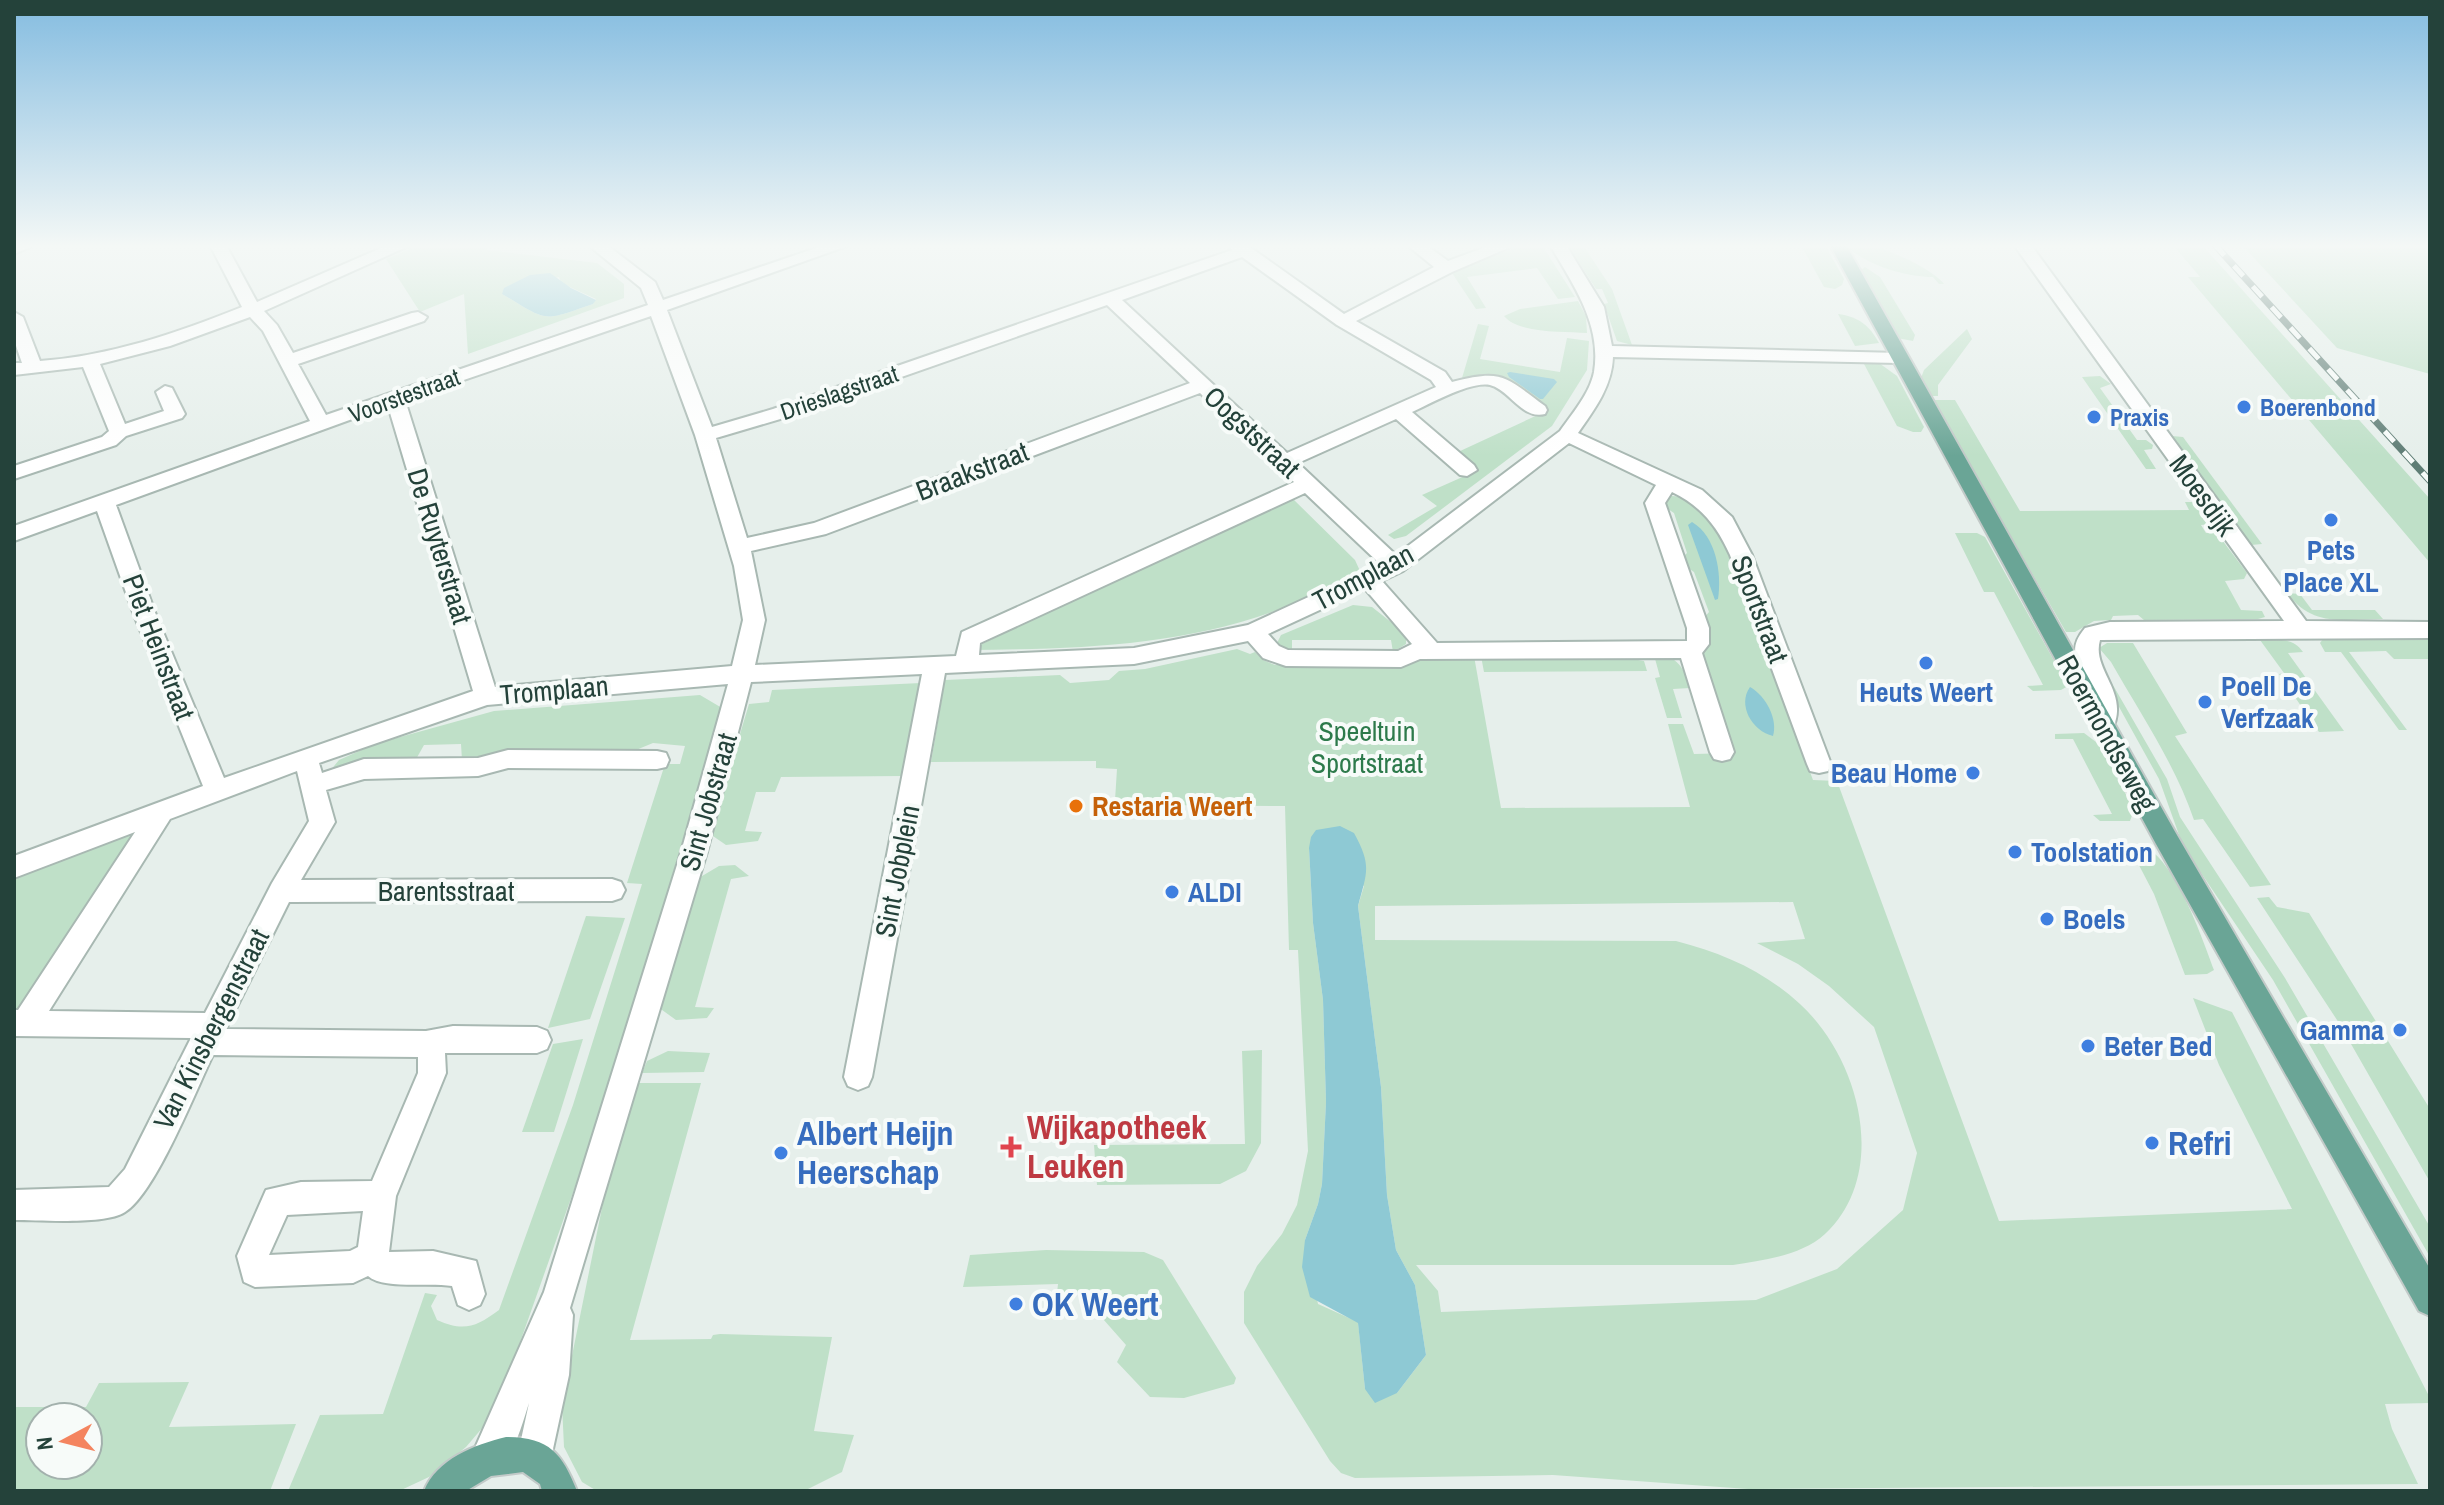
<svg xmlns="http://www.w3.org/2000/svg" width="2444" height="1505" font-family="'Archivo Narrow',sans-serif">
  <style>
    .green { fill: #bfe0c8; fill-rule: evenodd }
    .water { fill: #8ec9d4 }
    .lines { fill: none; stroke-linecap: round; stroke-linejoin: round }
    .minor-casing { stroke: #a8b8b2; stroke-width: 4 }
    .major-casing { stroke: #c2cac8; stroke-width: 4 }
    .minor { fill: #fff; fill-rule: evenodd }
    .major { fill: #6aa596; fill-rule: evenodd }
    .rail-casing { stroke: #5f7d75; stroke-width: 7 }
    .rail { stroke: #f7fbf9; stroke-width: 5; stroke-dasharray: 14; stroke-linecap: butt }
    .shop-dot { fill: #3f7fe0; stroke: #f7fbf9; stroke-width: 3 }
    .food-dot { fill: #e8710a; stroke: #f7fbf9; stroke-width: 3 }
    .health-dot { fill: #e0444e; stroke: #f7fbf9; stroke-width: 3 }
    .labels { text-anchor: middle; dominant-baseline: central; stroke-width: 8; stroke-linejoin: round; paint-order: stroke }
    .far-street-label { font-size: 24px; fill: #24423a; stroke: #f7fbf9 }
    .far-shop-label { font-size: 24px; font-weight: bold; fill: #366cbe; stroke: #f7fbf9; text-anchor: start }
    .street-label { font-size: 28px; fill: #24423a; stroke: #f7fbf9 }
    .shop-label { font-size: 28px; font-weight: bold; fill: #366cbe; stroke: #f7fbf9; text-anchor: start }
    .park-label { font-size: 28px; fill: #2d7a4b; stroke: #f7fbf9 }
    .food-label { font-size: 28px; font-weight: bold; fill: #c56008; stroke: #f7fbf9; text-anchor: start }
    .near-health-label { font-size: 34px; font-weight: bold; fill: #be3a42; stroke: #f7fbf9; text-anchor: start }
    .near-shop-label { font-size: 34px; font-weight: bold; fill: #366cbe; stroke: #f7fbf9; text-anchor: start }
  </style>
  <rect width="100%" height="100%" fill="#e6efeb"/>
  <g class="green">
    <path d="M420,245H487V250L597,263L624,284V298L468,354L464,294L420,312L386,259ZM559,277L561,283L596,299L593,304C541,322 549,322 502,294Z"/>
    <polygon points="1524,245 1542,245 1575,297 1558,299 1537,268 1467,277 1486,308 1476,309 1452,273 1454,270"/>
    <polygon points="1568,245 1583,245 1612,289 1632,345 1617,341 1604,304 1608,303 1602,289 1596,289"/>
    <polygon points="1801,245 1825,245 1844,279 1842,285 1835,289 1824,287"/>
    <path d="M1845,245C1853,245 1863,244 1871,246C1890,250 1933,269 1944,284H1939L1933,277C1905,277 1866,265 1845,245Z"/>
    <polygon points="2173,245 2202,245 2430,499 2430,563 2188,277 2200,277"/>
    <polygon points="2242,245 2430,245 2430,374 2337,348"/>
    <polygon points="1865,267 1880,277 1915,335 1913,341 1897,338 1860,271"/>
    <path d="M1578,301L1586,316L1587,333C1564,331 1519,334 1504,316L1520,309Z"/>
    <path d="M1838,314C1859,317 1869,325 1879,343L1855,346Z"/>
    <path d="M1478,324L1489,326L1480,359L1560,372L1567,338L1589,341L1587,370L1552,426L1406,536L1394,539L1388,535L1437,506L1422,495L1476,471L1458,452L1542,413C1535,395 1506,373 1486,374C1477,374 1470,379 1462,378Z"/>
    <polygon points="1967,329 1972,339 1938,385 1938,396 1931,396 1921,378 1924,370"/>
    <polygon points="1879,363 1897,376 1924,427 1921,432 1913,432 1897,426 1864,364"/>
    <polygon points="2100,376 2111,384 2100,388 2137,440 2146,440 2153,445 2152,449 2144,450 2156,469 2146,469 2082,377"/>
    <polygon points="1932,400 1955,400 2020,511 2189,510 2185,502 2196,502 2211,524 2201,525 2206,533 2216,532 2247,573 2244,579 2225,581 2241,610 2262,611 2265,617 2258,619 2144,620 2138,615 2113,616 2111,620 2094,621 2075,632 2066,632"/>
    <polygon points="2172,436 2183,437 2262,544 2251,545"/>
    <path d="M1671,496C1696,496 1713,521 1723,541L1813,780L1837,781L1999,1221L2292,1209L2219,1065L2193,998L2232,1012L2430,1398V1403L2385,1404L2392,1429L2418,1484L1748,1489L1553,1475L1355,1478L1341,1473L1330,1461L1244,1323V1292L1257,1266L1282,1234L1297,1205L1308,1151L1298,950H1289L1285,806L1154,805L1153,815L1114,816L1117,769L1096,768V761L931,762L945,680L1060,675L1070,683L1109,680L1119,671L1145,669L1237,649L1250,654L1255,652L1263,660L1275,665H1396L1426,657L1474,656L1501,808L1690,807L1668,724H1683L1694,754L1734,753L1701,655L1703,619L1709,612L1694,572L1685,566L1682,558L1687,553L1674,513L1665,507L1666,498ZM1309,848L1364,886L1358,906L1381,1087L1387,1195L1396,1250L1415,1285L1426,1355L1397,1393L1365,1389L1358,1322L1318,1304L1305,1240L1318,1204L1322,1184L1326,1102L1323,1000L1313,923ZM1793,902L1805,939L1757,943L1798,964L1829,986L1874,1027L1917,1153L1903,1210L1837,1269L1756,1300L1441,1312L1438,1291L1416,1265H1733C1763,1260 1801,1256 1825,1234C1890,1173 1860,1059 1800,1004C1764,971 1723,953 1676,941L1375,940V906Z"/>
    <path d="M1291,497L1355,560L1360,571C1342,584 1321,592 1300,601C1195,646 1083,649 969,650Z"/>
    <polygon points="1955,533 1977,533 1985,537 2068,686 2061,690 2033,691 2027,686 2043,685 1994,592 1984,592"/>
    <path d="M2287,593L2300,594L2312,610H2375L2383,619C2344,619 2313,628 2287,593Z"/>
    <polygon points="1353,605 1372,607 1406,634 1406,644 1393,652 1391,640 1292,640 1292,652 1282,650 1277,643 1281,635"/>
    <polygon points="2430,638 2430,659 2394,659 2386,651 2349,652 2407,730 2399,730 2341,652 2325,652 2320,643 2323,639"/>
    <path d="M2260,640C2278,640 2293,637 2303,652L2288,653L2344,731L2319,732L2279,674L2284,673Z"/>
    <path d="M2107,643H2133L2187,733L2175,736L2271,885L2250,887L2203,819L2194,820C2175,764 2140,713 2111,662L2099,648Z"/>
    <polygon points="1636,655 1638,660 1644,661 1647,671 1484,672 1481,656"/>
    <path d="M1654,655C1678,656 1683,666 1690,688L1673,689L1682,718H1667L1655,678L1660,677Z"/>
    <polygon points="2098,659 2167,779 2180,817 2285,978 2430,1227 2430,1257 2273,980 2183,846 2159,779 2093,660"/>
    <polygon points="921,683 903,776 781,777 775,792 756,792 745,831 762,832 758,841 726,845 710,834 749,704 769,702 772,690"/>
    <path d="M700,695L722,708L604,1105L495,1413L466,1447L429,1477L399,1491H288L320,1415L383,1414L425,1293L437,1295L431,1306L437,1320C464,1332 476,1327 499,1310L573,1105L642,884L627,883L665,764H680L685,746L653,743L636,750H504L488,756L462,760L461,744L424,745L415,761L325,777L339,760L375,744L494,711Z"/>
    <polygon points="2084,733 2100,745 2134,810 2130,821 2100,821 2093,815 2112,814 2073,739 2055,739 2055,734"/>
    <polygon points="138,832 23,1016 14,1016 14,878"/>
    <path d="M2129,846C2134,846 2138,845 2142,846C2174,856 2203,940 2214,970L2207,974L2185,975L2154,894Z"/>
    <polygon points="735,865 749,876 731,879 695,1007 714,1008 707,1018 676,1020 658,1007 697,879 719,866"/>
    <polygon points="2269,897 2277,907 2309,913 2430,1109 2430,1182 2339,1023 2257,898"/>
    <polygon points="586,916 625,918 590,1019 548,1028"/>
    <polygon points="583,1039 554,1132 522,1132 553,1044"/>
    <polygon points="1262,1050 1261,1143 1246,1171 1220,1184 1097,1185 1094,1145 1245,1144 1242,1051"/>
    <polygon points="668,1051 710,1053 704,1072 642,1073 647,1061"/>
    <polygon points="638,1083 701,1083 630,1340 711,1339 713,1335 720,1334 832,1337 814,1431 854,1435 842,1472 804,1491 597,1491 582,1482 564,1447 562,1405 603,1203"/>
    <polygon points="1046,1250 1144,1252 1163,1260 1236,1378 1234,1384 1184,1398 1150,1397 1117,1362 1126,1345 1080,1293 1057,1293 1058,1284 963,1287 970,1255"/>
    <path d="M189,1382L169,1427L296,1424L270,1491H14V1407H86L99,1383ZM40,1417H88V1465H40Z"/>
  </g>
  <g class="water">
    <path d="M550,273L571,288L596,300L593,304C541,322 549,322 502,294L504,288L530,275Z"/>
    <polygon points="1510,372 1554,379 1557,382 1543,399 1540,399 1509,377 1507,373"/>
    <path d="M1692,522C1716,536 1722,573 1718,599L1715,600L1688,525Z"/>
    <path d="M1750,687C1766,696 1778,719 1773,736C1752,731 1737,705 1750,687Z"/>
    <path d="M1340,826L1354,833C1372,866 1367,872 1358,906L1381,1087L1387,1195L1396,1250L1415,1285L1426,1355L1397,1393L1375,1403L1365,1389L1358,1323L1310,1297L1302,1267L1305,1240L1318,1204L1322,1184L1326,1102L1323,1000L1313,923L1309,848L1311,837L1316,830Z"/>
  </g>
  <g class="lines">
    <g class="minor-casing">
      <g id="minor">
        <polygon points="14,245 35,245 14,254"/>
        <path d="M210,245H226L257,302L388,245H411L264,311L277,325L293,353L412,313L418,312L427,317L424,321L298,364L326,415L648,305L641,288L588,245H607L655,282L663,300L825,245H850L667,310L712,427L773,409L1232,250L1228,245H1247L1344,314L1434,267L1407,245H1426L1448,261L1491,245H1515L1452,272L1356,321L1445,372L1452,382C1503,369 1504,376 1545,406L1547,410L1545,414C1522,420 1510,390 1490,385C1470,381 1430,404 1412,412L1474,465L1477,470L1467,476L1460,475L1396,419L1298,463L1396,555L1560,431C1572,414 1590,393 1594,372C1602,324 1572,283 1550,245H1566L1604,307L1612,346L1899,353L1908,358L1899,363L1613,357C1612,386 1595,409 1578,433L1702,490L1732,517L1752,555L1831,764L1828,771L1819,773L1810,771L1807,764L1730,555C1717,526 1701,506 1672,492L1665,503L1709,628V644L1702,653L1734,752L1730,759L1722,761L1714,759L1710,752L1681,658L1420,659L1401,667L1286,666L1263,658L1248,641L1134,664L945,673L872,1077L868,1086L858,1090L848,1086L844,1077L922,674L751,682L707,852L570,1308L573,1315L569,1375L551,1458L546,1470L534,1475L522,1470L517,1458L529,1403C521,1427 513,1464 488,1474L476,1469L471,1457L544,1292L681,852L728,684L487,705L319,763L322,773L364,759L478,758L508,750L657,751L666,753L669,760L666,767L657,769L508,768L478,776L364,779L326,790L335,822L301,880L612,879L621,882L625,890L621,898L612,901L289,902L226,1029L426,1031L453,1026L537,1027L547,1031L551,1040L547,1049L537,1053H445L446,1073L396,1196L389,1252L433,1251L476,1261L485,1294L480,1305L469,1310L458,1305L452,1286C428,1282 384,1290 368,1276L353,1283L255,1287L244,1282L237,1256L266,1190L301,1182L372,1181L418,1073V1057L213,1055C196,1090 155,1194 125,1212C106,1225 39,1220 14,1220V1190L109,1187L125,1169L191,1038L14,1036V1010H18L135,832L14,878V856L203,786L134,615L97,511L14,541V526L310,421L263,331L250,317L170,346L100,364L125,424L164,411L156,392L165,386L172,388L185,414L182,418L126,436L116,445L14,479V466L102,437L109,431L83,367L14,375V363H22L14,340V312L23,317L40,361C110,356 177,333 242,307ZM1242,257L1337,325L1431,380L1436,387L1287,453L1122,300ZM1107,305L1190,383L814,523L747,538L716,438L787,417ZM651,316L695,435L734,566L743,620L732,666L495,687L405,400ZM1200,393L1294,482L962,632L956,656L755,665L765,620L751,551L826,534ZM388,406L473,691L224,778L156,615L116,505ZM1569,443L1656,485L1645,503L1687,628V641L1437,643L1382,581L1403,571ZM1305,493L1380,564L1248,625L1134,648L979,655L980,643ZM1365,589L1412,644L1398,651L1288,650L1279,646L1268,634ZM297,771L309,821L272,883L205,1013L49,1011L170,819ZM363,1211L358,1247L350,1251L269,1255L287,1215Z"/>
        <path d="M2014,245H2031L2306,621L2430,622V638L2100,640C2091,671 2132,693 2111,732L2103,735L2095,732C2088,720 2095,707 2093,694C2090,667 2060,658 2085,628L2110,622L2284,621Z"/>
      </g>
    </g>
    <g class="major-casing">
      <g id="major">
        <polygon points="1830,245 1846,245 2174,830 2430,1269 2430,1316 2419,1311 2156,844"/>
        <path d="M506,1437C549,1437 562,1453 577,1491H542L540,1484L523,1472L491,1476L466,1491H424C437,1459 474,1445 506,1437Z"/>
      </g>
    </g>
    <use href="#minor" class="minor"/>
    <use href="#major" class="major"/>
    <g class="rail-casing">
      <polyline id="rail" points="2215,245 2430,481"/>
    </g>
    <use href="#rail" class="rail"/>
  </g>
  <linearGradient id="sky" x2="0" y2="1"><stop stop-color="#84bce0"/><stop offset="0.54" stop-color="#f4f8f6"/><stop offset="1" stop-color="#f4f8f6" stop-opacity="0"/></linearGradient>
  <rect width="2444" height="456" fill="url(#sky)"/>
  <g class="shop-dot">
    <circle cx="2244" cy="407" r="8"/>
    <circle cx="2094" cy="417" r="8"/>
    <circle cx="2331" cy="520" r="8"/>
    <circle cx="1926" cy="663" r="8"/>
    <circle cx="2205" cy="702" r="8"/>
    <circle cx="1973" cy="773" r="8"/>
    <circle cx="2015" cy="852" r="8"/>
    <circle cx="1172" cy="892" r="8"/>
    <circle cx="2047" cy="919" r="8"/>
    <circle cx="2400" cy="1030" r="8"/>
    <circle cx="2088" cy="1046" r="8"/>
    <circle cx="2152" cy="1143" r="8"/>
    <circle cx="781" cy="1153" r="8"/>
    <circle cx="1016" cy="1304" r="8"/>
  </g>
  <circle class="food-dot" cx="1076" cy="806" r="8"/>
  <path class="health-dot" d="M1007 1135h8v8h8v8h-8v8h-8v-8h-8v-8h8z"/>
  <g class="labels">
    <g class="far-street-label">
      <text transform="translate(839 392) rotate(-19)">Drieslagstraat</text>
      <text transform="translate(404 395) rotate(-20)">Voorstestraat</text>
    </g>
    <g class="far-shop-label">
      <text x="2260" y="407">Boerenbond</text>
      <text x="2110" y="417">Praxis</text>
    </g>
    <g class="street-label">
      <text transform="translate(1252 432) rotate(43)">Oogststraat</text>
      <text transform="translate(972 471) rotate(-21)">Braakstraat</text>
      <text transform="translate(2203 495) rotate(54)">Moesdijk</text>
      <text transform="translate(440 546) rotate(73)">De Ruyterstraat</text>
      <text transform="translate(1363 577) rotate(-28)">Tromplaan</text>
      <text transform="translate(1760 609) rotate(69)">Sportstraat</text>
      <text transform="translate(159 647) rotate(69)">Piet Heinstraat</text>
      <text transform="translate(554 690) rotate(-5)">Tromplaan</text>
      <text transform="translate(2107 733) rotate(61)">Roermondseweg</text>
      <text transform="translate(708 802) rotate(-74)">Sint Jobstraat</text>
      <text transform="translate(897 871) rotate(-79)">Sint Jobplein</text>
      <text x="446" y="891">Barentsstraat</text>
      <text transform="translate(211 1029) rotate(-63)">Van Kinsbergenstraat</text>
    </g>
    <g class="shop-label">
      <text x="2331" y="550" text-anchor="middle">Pets<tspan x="2331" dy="32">Place XL</tspan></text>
      <text x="2221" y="686">Poell De<tspan x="2221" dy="32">Verfzaak</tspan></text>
      <text x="1926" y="692" text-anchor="middle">Heuts Weert</text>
      <text x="1957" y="773" text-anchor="end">Beau Home</text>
      <text x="2031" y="852">Toolstation</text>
      <text x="1188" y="892">ALDI</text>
      <text x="2063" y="919">Boels</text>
      <text x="2384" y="1030" text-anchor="end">Gamma</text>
      <text x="2104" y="1046">Beter Bed</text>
    </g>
    <g class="park-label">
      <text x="1367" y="731">Speeltuin<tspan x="1367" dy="32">Sportstraat</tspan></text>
    </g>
    <g class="food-label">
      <text x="1092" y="806">Restaria Weert</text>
    </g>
    <g class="near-health-label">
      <text x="1027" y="1127">Wijkapotheek<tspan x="1027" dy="39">Leuken</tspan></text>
    </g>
    <g class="near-shop-label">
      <text x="797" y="1133">Albert Heijn<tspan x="797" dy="39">Heerschap</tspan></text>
      <text x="2168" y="1143">Refri</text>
      <text x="1032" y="1304">OK Weert</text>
    </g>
  </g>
  <rect width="2444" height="1505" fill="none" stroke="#24423a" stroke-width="32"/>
  <g transform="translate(64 1441) rotate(263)"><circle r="38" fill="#f7fbf9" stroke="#a3b1ad" stroke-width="2"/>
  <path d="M0-6L14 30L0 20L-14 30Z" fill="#f4845f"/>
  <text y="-12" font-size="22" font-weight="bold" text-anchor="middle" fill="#24423a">N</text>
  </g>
</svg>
